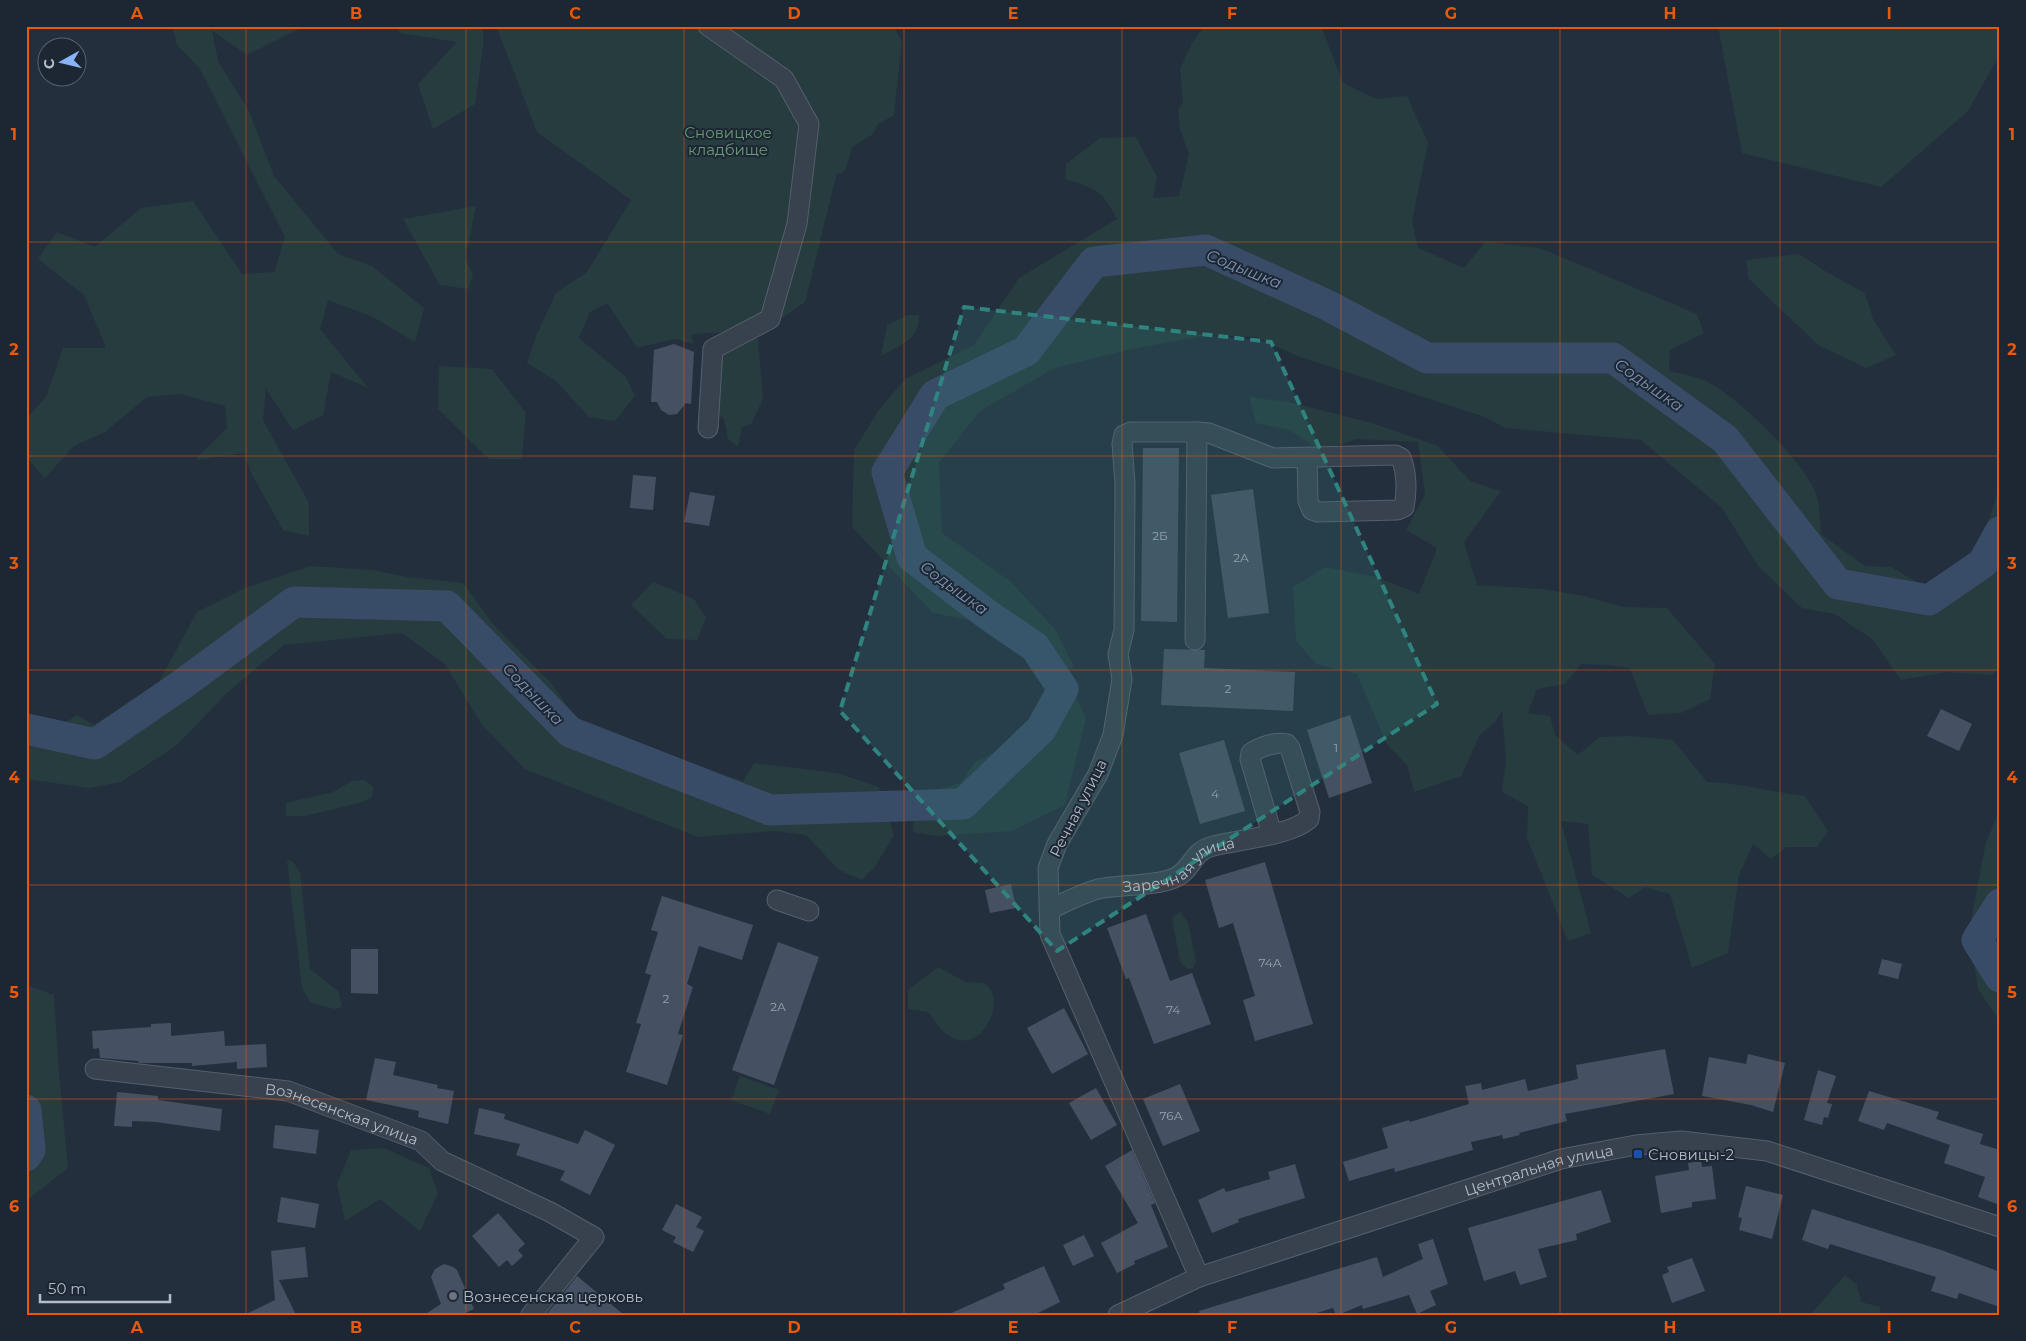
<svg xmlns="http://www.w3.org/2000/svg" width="2026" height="1341" font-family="Montserrat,sans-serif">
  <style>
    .green { fill: #263c3f }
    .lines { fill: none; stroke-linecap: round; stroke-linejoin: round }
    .river { stroke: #394c67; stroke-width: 31 }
    .building { fill: #455162 }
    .minor-casing { stroke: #565f6c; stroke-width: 21 }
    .minor { stroke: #38414e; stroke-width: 19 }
    .marked { fill: #308480; fill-opacity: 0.2; stroke: #308480; stroke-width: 4; stroke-dasharray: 10 6; stroke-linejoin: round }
    .grid { fill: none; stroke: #e8590c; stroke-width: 1; stroke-opacity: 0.55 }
    .transit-dot { fill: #1a4fb4; stroke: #1d2633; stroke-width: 2 }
    .worship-dot { fill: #6b7280; stroke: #1d2633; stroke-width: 2 }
    .labels { text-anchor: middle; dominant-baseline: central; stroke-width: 4; stroke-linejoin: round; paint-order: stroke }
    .number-label { font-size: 12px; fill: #98a1af }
    .park-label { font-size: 15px; fill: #6b9a76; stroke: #1d2633 }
    .street-label { font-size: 15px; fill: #b4bcc9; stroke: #1d2633 }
    .poi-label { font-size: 15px; fill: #b4bcc9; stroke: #1d2633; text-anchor: start }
    .water-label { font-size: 16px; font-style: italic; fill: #7c92b1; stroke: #1d2633 }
    .neatline { fill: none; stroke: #e8590c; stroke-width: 2 }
    .grid-label { font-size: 16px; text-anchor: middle; font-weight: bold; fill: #e8590c }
  </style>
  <rect width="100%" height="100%" fill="#242f3e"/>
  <g class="green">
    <polygon points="172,26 305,26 247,55 212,30 218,61 249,111 274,176 338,254 372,266 424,308 415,342 373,317 328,300 320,329 368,388 331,372 323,415 293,430 266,389 263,420 309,503 309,536 283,530 251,473 244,453 195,460 227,428 225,406 180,394 147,397 105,432 74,446 45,478 26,457 26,419 46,397 63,348 106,348 84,295 38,259 57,232 95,247 141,208 193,201 242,274 274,272 285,237 200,69 177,45"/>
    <polygon points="398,26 483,26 483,47 475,104 433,129 418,84 457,42 399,33"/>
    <polygon points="496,26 893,26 902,41 894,115 877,125 873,134 852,147 846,169 840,174 837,173 805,302 766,329 695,334 691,336 694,344 675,339 637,348 607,303 590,312 579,338 626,377 635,396 615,421 589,417 556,381 527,363 536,336 556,293 587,272 631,200 537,132"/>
    <path d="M1204,26H1321L1343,83L1376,99L1407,96L1428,143L1412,221L1418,248L1464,268L1485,242L1540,248L1697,314L1704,333L1670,350L1669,371C1680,374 1692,375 1703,380C1734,392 1807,464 1817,496C1820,508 1820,522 1821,534L1865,566L1891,567L1925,587L1930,600L1983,563L1987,525L2000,486V667L1992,675L1947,672L1901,680L1872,639L1835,614L1802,608L1758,566L1722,508L1641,440L1505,428L1485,417L1297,356L1257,337L1209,335L1132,349L1055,368L980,411L939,463L942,533L1010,581L1055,629L1074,667L1061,673L1040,634L933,613L852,527L854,450L878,411L905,379L974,345L1019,278L1117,219C1101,188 1097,190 1065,179L1066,164L1100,138L1136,137L1157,177L1153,198L1179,196L1189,154L1180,129L1178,110L1183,102L1180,69L1192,43Z"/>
    <polygon points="1718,26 2000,26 2000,54 1968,111 1881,187 1742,153"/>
    <polygon points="476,206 465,259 473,274 468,289 440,285 403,219"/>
    <polygon points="1799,254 1825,271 1865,293 1873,319 1896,355 1866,368 1818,345 1749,279 1746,260"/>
    <path d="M908,315H919C920,340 900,345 881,356L887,325Z"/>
    <polygon points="734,339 758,339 763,399 751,424 742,427 738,447 728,439 724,419 716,412 714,355"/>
    <polygon points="439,366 492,369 526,413 522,459 489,459 438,409"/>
    <path d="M1249,397L1289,402L1372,423L1438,446L1470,481L1501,491L1464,542L1477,585L1542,589L1580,595L1624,607L1667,608L1715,664L1710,699L1681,713L1648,715L1630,668L1606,665L1581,664L1565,684L1537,689L1528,713L1550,716L1555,735L1578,755L1600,737L1629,736L1673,740L1707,782C1740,783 1772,792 1805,796L1828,831L1817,847H1786L1771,859L1753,844L1739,875L1728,953L1692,968L1670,894L1645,887L1629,898L1592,875L1588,824L1561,821L1591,933L1568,941L1527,838L1528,806L1502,792L1506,759L1502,711L1495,722L1480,735L1461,776L1414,792L1407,765L1387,745L1357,674L1316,664L1296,641L1293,587L1325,567L1376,577L1419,594L1437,548L1406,530L1425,494L1418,442L1357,439L1322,451L1289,430L1256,423Z"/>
    <polygon points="310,566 372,570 408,577 463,583 493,624 552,684 580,724 668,757 743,781 754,763 837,773 879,787 894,835 874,868 862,880 839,870 806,835 774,831 698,837 525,769 482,725 445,664 402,633 284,645 229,691 177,745 121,782 89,788 26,779 26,716 60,726 77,715 94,725 156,687 197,612 245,588"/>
    <polygon points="653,582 694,599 706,618 697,640 667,639 631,605"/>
    <polygon points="1072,687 1086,718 1065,805 1012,831 937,836 913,832 913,797 960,783 975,762 1006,747"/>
    <polygon points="364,780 373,786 372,797 363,802 305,816 286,816 286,803 333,792 352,781"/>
    <polygon points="2000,809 2000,1022 1978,989 1969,930 1986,842"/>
    <polygon points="287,860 292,861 300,872 310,969 338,991 342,1007 335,1009 311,1003 302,988"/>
    <polygon points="1180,912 1188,922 1196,961 1193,968 1187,969 1180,962 1172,918"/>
    <path d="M938,967L966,982L985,983C987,986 991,989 992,992C1001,1017 974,1055 948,1035C940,1030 934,1019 928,1012L908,1009V990Z"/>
    <polygon points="26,985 54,995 59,1072 68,1168 26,1201"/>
    <polygon points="740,1076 779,1090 770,1114 731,1100"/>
    <polygon points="384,1148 429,1168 438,1193 420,1231 380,1199 345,1221 337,1184 351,1150"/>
    <polygon points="1845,1275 1857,1285 1861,1302 1880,1307 1881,1315 1810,1315"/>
  </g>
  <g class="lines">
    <g class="river">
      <polyline points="26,729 95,744 180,686 294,602 447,606 570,732 770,810 963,804 1041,729 1063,689 1035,647 988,615 912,557 887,472 935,395 1026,351 1094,262 1206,250 1327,305 1427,358 1613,358 1725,439 1838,584 1929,600 1983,563 2000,532"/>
      <polyline points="2000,904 1977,940 2000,977"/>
      <polyline points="26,1110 30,1150 26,1156"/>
    </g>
  </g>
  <g class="building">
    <polygon points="674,344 694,352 691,404 686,403 677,414 669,415 661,410 657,402 651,402 654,350"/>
    <polygon points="1143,448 1179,448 1177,622 1141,621"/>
    <polygon points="633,475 656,477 653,510 630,508"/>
    <polygon points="1253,489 1269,613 1228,618 1211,495"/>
    <polygon points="690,492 715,496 709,526 684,522"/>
    <polygon points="1164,649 1205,650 1204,668 1295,672 1293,711 1161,705"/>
    <polygon points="1941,709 1972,724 1959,751 1927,736"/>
    <polygon points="1350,715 1372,783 1329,798 1307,730"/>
    <polygon points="1224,740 1245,811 1200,824 1179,753"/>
    <polygon points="1265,862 1313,1024 1255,1041 1243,1000 1255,996 1233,923 1219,928 1205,880"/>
    <polygon points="1011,884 1016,908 990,913 985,890"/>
    <polygon points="662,896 753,925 742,960 699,946 687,984 693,987 678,1034 683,1035 667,1085 626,1072 641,1024 636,1023 651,975 645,973 658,932 651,930"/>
    <polygon points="1146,914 1170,981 1192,973 1211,1024 1154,1044 1129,978 1126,979 1107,928"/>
    <polygon points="778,942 819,957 774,1085 732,1070"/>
    <polygon points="351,949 378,949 378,994 351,993"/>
    <polygon points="1882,959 1902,964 1898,979 1878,974"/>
    <polygon points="1064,1008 1088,1054 1052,1074 1027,1028"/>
    <polygon points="171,1023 171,1036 224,1031 225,1046 266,1044 267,1067 237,1069 237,1062 192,1066 192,1063 139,1063 138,1061 100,1058 99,1048 93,1049 92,1031 151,1027 151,1024"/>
    <polygon points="1665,1049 1674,1094 1565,1114 1567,1121 1519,1133 1520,1135 1503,1139 1502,1135 1471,1142 1473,1150 1395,1172 1394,1168 1349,1181 1343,1162 1388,1148 1382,1128 1409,1120 1410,1122 1469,1104 1465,1086 1481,1083 1482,1090 1525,1079 1528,1091 1578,1079 1576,1065"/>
    <polygon points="1748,1054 1785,1063 1773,1112 1751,1105 1702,1096 1709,1057 1746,1064"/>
    <polygon points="375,1058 396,1062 393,1075 438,1085 437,1088 454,1091 448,1124 418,1117 419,1111 366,1100"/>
    <polygon points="1818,1070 1836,1076 1827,1103 1832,1104 1828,1118 1824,1117 1822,1125 1804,1120"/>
    <polygon points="1180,1084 1200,1131 1163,1146 1143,1099"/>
    <polygon points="1096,1088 1117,1125 1091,1140 1069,1103"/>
    <polygon points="1869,1091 1939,1112 1936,1119 1983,1134 1980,1144 2000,1150 2000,1205 1978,1197 1985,1177 1944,1163 1950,1145 1887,1123 1884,1130 1858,1121"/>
    <polygon points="117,1092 158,1096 158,1100 222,1109 220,1131 156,1122 132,1121 132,1127 114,1126"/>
    <polygon points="479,1108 505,1114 504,1119 578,1144 585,1130 615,1145 590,1195 560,1180 565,1171 516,1155 520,1144 474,1134"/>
    <polygon points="275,1125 319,1130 316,1154 273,1148"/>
    <polygon points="1132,1150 1155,1203 1151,1205 1168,1247 1134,1261 1135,1264 1117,1273 1101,1243 1138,1223 1105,1166"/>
    <polygon points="1701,1161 1702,1167 1712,1166 1716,1199 1692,1202 1692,1207 1661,1213 1655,1176 1689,1170 1688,1163"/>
    <polygon points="1295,1164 1305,1198 1238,1219 1239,1222 1212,1233 1198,1200 1224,1188 1226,1192 1270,1179 1268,1172"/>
    <polygon points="1746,1186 1783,1195 1772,1239 1739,1230 1742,1218 1738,1217"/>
    <polygon points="1601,1190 1611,1222 1576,1234 1577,1240 1538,1249 1547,1277 1520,1285 1515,1271 1484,1281 1468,1228"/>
    <polygon points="281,1197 319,1204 315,1228 277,1222"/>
    <polygon points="676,1204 702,1217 696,1227 704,1231 693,1252 673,1242 676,1237 662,1230"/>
    <polygon points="1812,1209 1944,1251 2000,1272 2000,1307 1959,1293 1957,1299 1931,1291 1936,1277 1830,1244 1828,1249 1802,1240"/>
    <polygon points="498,1213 525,1244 518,1250 523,1256 512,1266 507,1260 499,1267 472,1236"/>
    <polygon points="1084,1235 1094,1256 1073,1266 1063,1245"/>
    <polygon points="1433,1239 1448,1284 1430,1291 1436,1305 1417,1314 1409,1295 1363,1309 1362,1305 1338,1315 1336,1315 1333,1308 1310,1315 1200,1315 1199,1311 1377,1257 1383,1277 1423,1259 1418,1244"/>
    <polygon points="305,1247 308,1277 279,1280 296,1315 244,1315 275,1300 271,1251"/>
    <polygon points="1692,1258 1705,1291 1672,1303 1662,1275 1669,1272 1667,1267"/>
    <polygon points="444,1264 453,1267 457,1270 474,1309 460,1315 424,1315 441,1304 431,1277 435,1269"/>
    <polygon points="1044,1266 1060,1302 1034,1315 947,1315 1005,1289 1003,1284"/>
    <polygon points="577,1276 624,1315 546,1315"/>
  </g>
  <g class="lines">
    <g class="minor-casing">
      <g id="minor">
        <polyline points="708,26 784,79 809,124 797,224 770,319 713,349 708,428"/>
        <path d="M1197,432L1209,433L1273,458L1395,455L1401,458C1407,472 1407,493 1404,507L1397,510L1318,512L1312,510L1308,501L1307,458"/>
        <polyline points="1195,640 1197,432 1131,432 1124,435 1122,444 1125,483 1124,630 1118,654 1122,679 1113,735 1098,774 1057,844 1048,868 1050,934 1199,1277"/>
        <polyline points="777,900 809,911"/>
        <path id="s1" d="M1049,910C1065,902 1081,894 1098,889C1121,884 1153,887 1174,878C1191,872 1192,852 1210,847C1237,839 1288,837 1309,819L1310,812L1290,748L1287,744C1276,741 1260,747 1251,753L1250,759L1272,834"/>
        <path id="s2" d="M95,1069L288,1091L421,1141L442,1161L550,1212L594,1237L531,1315"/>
        <path id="s3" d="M1118,1315L1199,1277L1561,1159L1636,1145L1681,1141L1767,1151L2000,1227"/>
      </g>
    </g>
    <use href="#minor" class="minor"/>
  </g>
  <path class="marked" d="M964,307L1271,342L1437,704L1057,951L840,711Z"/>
  <path class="grid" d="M246,26V1315M466,26V1315M684,26V1315M904,26V1315M1122,26V1315M1341,26V1315M1560,26V1315M1780,26V1315M26,242H2000M26,456H2000M26,670H2000M26,885H2000M26,1099H2000"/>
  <rect class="transit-dot" x="1633" y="1149" width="10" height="10" rx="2.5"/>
  <circle class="worship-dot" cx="453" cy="1296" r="5"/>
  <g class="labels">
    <g class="number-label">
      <text x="1160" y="535">2Б</text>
      <text x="1241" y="557">2А</text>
      <text x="1228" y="688">2</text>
      <text x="1336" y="747">1</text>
      <text x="1215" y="793">4</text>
      <text x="1270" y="962">74А</text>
      <text x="666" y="998">2</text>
      <text x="778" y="1006">2А</text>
      <text x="1173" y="1009">74</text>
      <text x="1171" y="1115">76А</text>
    </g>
    <g class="park-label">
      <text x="728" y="132">Сновицкое<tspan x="728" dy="17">кладбище</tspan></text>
    </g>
    <g class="street-label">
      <text transform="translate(1078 808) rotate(-63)">Речная улица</text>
      <text stroke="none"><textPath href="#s1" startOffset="141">Заречная улица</textPath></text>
      <text stroke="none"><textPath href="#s2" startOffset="252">Вознесенская улица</textPath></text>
      <text stroke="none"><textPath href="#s3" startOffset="446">Центральная улица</textPath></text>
    </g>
    <g class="poi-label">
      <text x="1648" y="1154">Сновицы-2</text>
      <text x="463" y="1296">Вознесенская церковь</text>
    </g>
    <g class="water-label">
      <text transform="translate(1244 269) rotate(22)">Содышка</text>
      <text transform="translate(1649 385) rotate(35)">Содышка</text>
      <text transform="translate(954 588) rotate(36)">Содышка</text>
      <text transform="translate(533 694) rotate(46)">Содышка</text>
    </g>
  </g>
  <rect width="2026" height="1341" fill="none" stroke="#1d2633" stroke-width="55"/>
  <g transform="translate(62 62) rotate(262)"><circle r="24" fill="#1d2633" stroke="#59626f"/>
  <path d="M0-4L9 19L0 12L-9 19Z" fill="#8ab4f8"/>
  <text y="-8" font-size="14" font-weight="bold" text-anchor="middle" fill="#b4bcc9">С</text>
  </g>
  <path d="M40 1294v8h130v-8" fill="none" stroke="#b4bcc9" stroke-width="2.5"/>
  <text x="48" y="1294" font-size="15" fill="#b4bcc9" stroke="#1d2633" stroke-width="4" paint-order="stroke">50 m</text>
  <rect x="28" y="28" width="1970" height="1286" class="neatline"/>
  <g class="grid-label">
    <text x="137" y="19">A</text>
    <text x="356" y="19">B</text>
    <text x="575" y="19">C</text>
    <text x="794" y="19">D</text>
    <text x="1013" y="19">E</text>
    <text x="1232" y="19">F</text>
    <text x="1451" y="19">G</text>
    <text x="1670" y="19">H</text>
    <text x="1889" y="19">I</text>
    <text x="14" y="140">1</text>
    <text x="2012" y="140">1</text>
    <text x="14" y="355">2</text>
    <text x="2012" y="355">2</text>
    <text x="14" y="569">3</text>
    <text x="2012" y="569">3</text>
    <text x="14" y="783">4</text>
    <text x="2012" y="783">4</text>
    <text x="14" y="998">5</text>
    <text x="2012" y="998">5</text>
    <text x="14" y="1212">6</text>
    <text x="2012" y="1212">6</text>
    <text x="137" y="1333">A</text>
    <text x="356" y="1333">B</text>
    <text x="575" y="1333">C</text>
    <text x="794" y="1333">D</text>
    <text x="1013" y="1333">E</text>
    <text x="1232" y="1333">F</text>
    <text x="1451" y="1333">G</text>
    <text x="1670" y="1333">H</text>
    <text x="1889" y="1333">I</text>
  </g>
</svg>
